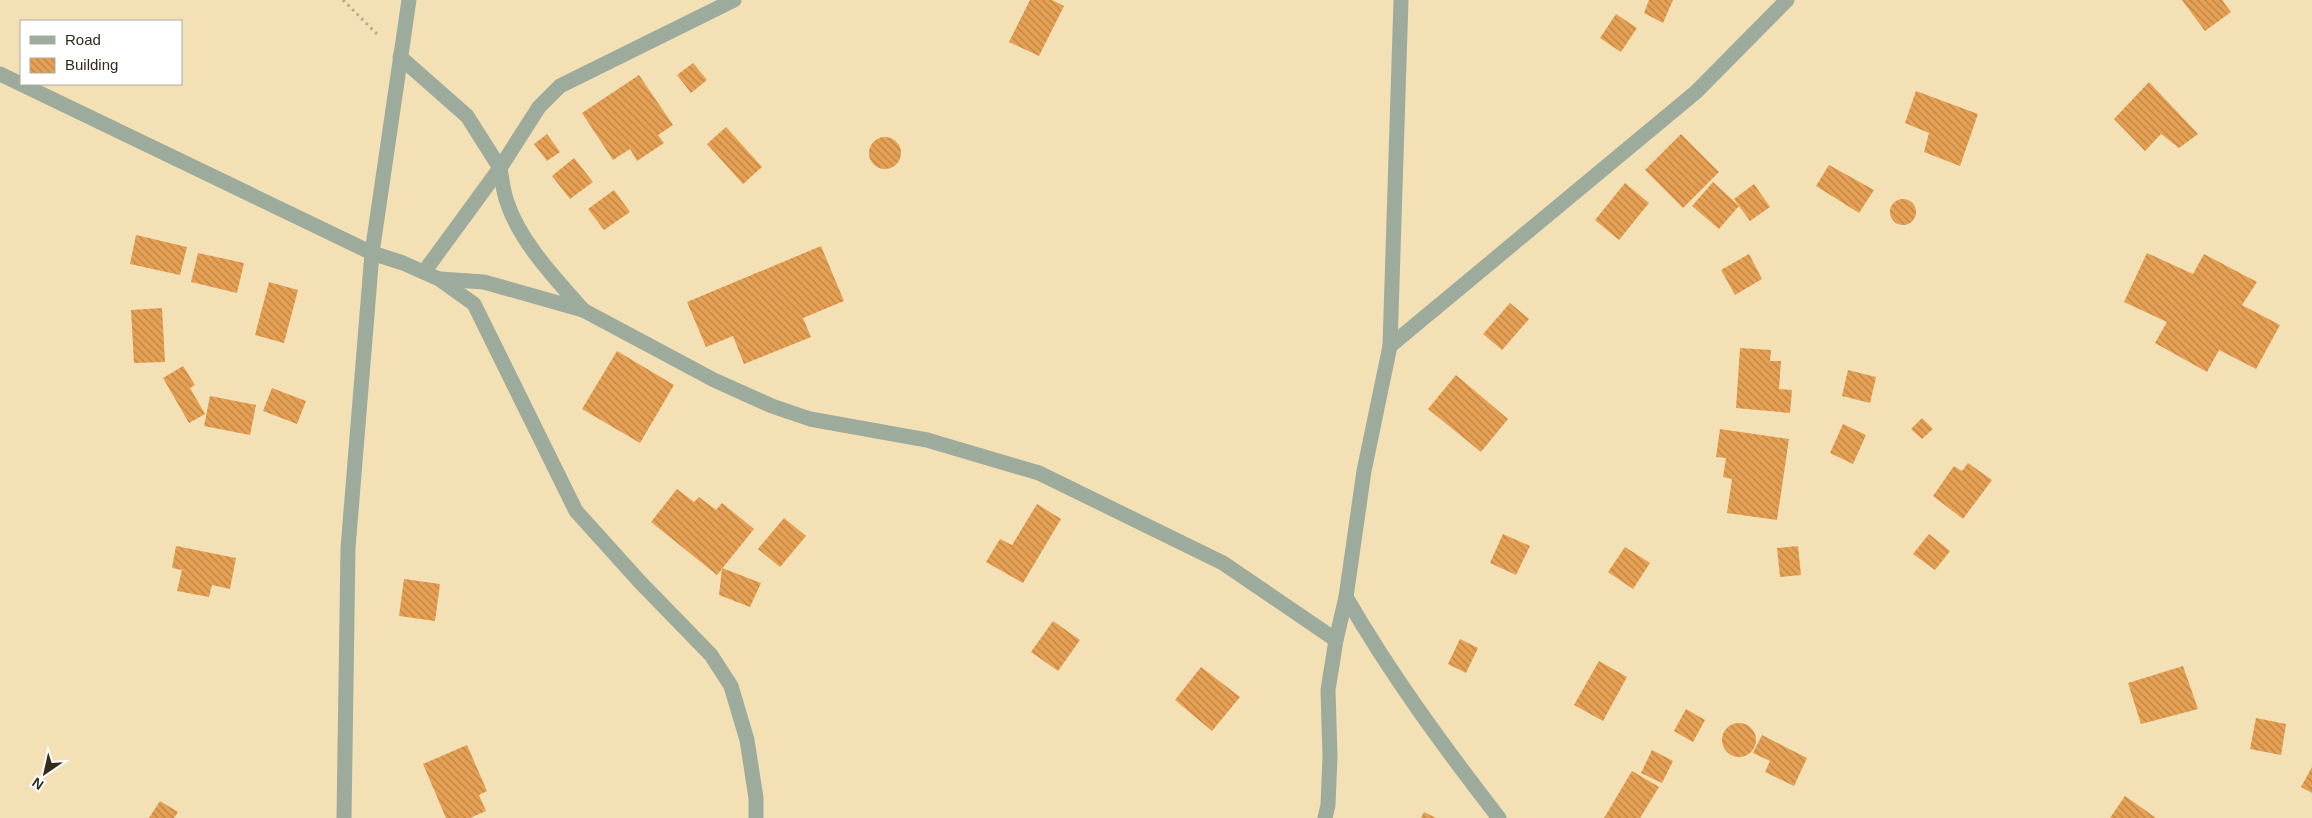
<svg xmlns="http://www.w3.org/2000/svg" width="2312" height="818" font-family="Arial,sans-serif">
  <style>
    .building { fill: url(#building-back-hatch) }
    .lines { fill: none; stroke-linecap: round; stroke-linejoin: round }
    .path { stroke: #baaa87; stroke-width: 3; stroke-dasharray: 2.5 4; stroke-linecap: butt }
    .street { stroke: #9cab9c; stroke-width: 15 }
  </style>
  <defs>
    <pattern id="building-back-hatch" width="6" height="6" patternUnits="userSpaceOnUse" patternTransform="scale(1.25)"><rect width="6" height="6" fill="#e6a054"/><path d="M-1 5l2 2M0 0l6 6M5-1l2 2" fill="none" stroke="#bb8345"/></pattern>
  </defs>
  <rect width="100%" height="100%" fill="#f4e0b5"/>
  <g class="building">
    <polygon points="1030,0 1052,0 1064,6 1039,56 1009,42"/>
    <polygon points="1649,0 1673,0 1663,23 1644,13"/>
    <polygon points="2182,0 2222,0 2231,12 2205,31"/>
    <polygon points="1616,14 1637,28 1621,52 1600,38"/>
    <polygon points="693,63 707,80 691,93 677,75"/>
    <polygon points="639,75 673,125 658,135 664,143 637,161 630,149 613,160 582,113"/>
    <polygon points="2149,82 2198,134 2179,148 2161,134 2145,151 2114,119"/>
    <polygon points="1916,91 1978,114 1960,166 1924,152 1929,133 1905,123"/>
    <polygon points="726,127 762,167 743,184 707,144"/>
    <polygon points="547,134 560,152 547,161 534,144"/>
    <polygon points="1681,134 1719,172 1683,208 1645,170"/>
    <circle cx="885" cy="153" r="16"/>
    <polygon points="574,158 593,182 570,199 552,176"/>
    <polygon points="1829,165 1874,190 1859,213 1816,186"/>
    <polygon points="1713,182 1739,206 1719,229 1692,206"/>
    <polygon points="1625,183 1649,203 1619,240 1595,220"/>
    <polygon points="1754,184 1770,207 1750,221 1734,199"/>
    <polygon points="614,190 630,212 604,230 588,209"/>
    <circle cx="1903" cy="212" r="13"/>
    <polygon points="136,235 187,247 180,275 130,264"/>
    <polygon points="821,246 844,301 803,318 811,337 744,364 733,336 706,347 687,302"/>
    <polygon points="198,253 244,263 237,293 191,282"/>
    <polygon points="2147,253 2193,274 2204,254 2257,282 2242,305 2280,325 2256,369 2219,350 2207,372 2155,343 2167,322 2124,302"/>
    <polygon points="1749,254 1762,279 1735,295 1721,270"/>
    <polygon points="269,282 298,290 284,343 255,335"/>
    <polygon points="1510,303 1529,319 1502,350 1483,334"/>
    <polygon points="162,308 165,362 134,363 131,310"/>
    <polygon points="1740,348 1771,350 1770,361 1781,361 1779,389 1792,390 1790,413 1736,408"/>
    <polygon points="617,351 674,385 640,443 582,409"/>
    <polygon points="183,366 195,385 190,388 205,414 189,423 163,378"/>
    <polygon points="1848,370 1876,377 1870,403 1842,396"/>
    <polygon points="1456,375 1508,419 1481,452 1428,409"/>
    <polygon points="272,388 306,401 297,424 263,411"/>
    <polygon points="210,396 256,405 250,435 204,426"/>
    <polygon points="1922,418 1933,429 1922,439 1911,429"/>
    <polygon points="1843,424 1866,435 1853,464 1830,453"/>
    <polygon points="1720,429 1789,439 1777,520 1727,513 1732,479 1723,477 1726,458 1716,457"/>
    <polygon points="1968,463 1992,480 1963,519 1933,496 1954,466 1962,471"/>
    <polygon points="677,489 694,502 699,497 716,510 722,503 754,529 717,575 651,522"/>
    <polygon points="1037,504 1061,519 1023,583 986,562 1000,539 1012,545"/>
    <polygon points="784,518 806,536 780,567 758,549"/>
    <polygon points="1503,534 1530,546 1516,575 1490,563"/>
    <polygon points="1929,534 1950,551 1935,570 1913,554"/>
    <polygon points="176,546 236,558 230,589 212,585 209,597 177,591 182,570 172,568"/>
    <polygon points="1798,546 1801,575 1780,577 1777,548"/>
    <polygon points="1625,547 1650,563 1633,589 1608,572"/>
    <polygon points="722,568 761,583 750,607 719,595"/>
    <polygon points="404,579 440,584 435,621 399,616"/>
    <polygon points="1053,621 1080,640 1058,671 1031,652"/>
    <polygon points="1460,639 1478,648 1466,673 1448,664"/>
    <polygon points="1599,661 1627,677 1603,721 1574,705"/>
    <polygon points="2183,666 2198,709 2141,724 2128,683"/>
    <polygon points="1201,667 1240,697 1212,731 1175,700"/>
    <polygon points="1686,709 1705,720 1693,742 1674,731"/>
    <polygon points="2256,718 2286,724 2281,755 2250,749"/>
    <circle cx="1739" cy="740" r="17"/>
    <polygon points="1762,735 1807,758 1794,786 1765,772 1770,761 1753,753"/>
    <polygon points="467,745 487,791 479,795 486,811 470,818 446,818 423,764"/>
    <polygon points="1652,750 1673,761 1662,783 1641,773"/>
    <polygon points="2312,767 2312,793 2301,787"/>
    <polygon points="1632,771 1659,787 1640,818 1604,818"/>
    <polygon points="2125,796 2156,818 2110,818"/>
    <polygon points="160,801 178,812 174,818 149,818"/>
    <polygon points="1424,812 1436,818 1421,818"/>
  </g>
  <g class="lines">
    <polyline class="path" points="343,0 378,35"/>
    <g class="street">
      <polyline points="400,57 467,116 500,168 539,107 560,86 734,0"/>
      <polyline points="0,74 372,253 403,263 439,279 474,304 576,511 640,582 711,655 731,686 747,740 756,798 756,818"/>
      <path d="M500,168C502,179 503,191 507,202C520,242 556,279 583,310"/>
      <polyline points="424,272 500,168"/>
      <polyline points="440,279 484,282 583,310 714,380 772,406 810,419 927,440 1039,473 1223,563 1336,640"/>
      <polyline points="1390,346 1696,92 1787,0"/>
      <path d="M1346,597C1391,675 1444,747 1499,818"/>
      <polyline points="344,818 348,548 372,253 409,0"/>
      <polyline points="1325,818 1328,805 1330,757 1328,690 1336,640 1346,597 1364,471 1390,346 1401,0"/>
    </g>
  </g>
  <rect x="20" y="20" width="162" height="65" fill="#ffffff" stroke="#adaaa4"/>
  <rect x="30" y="36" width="25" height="8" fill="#9cab9c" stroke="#adaaa4"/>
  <text x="65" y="45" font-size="15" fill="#332b1b">Road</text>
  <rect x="30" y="58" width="25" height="15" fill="url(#building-back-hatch)" stroke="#adaaa4"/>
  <text x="65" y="70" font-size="15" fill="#332b1b">Building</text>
  <g transform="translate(45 773) rotate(214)" stroke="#ffffff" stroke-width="4" paint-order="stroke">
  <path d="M0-4L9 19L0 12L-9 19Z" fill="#332b1b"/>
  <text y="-8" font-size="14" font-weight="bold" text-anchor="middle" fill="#332b1b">N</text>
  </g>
</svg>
